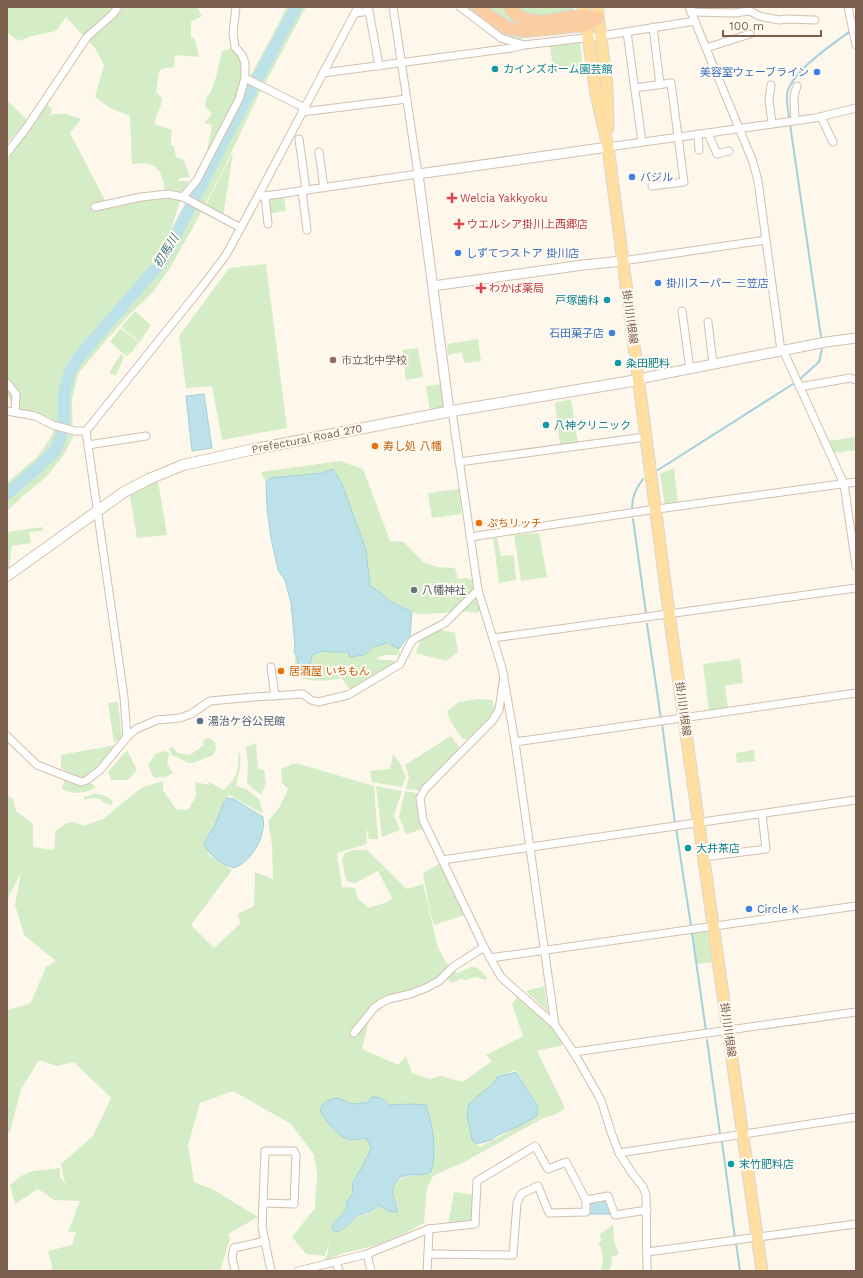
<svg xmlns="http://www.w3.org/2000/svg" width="863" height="1278" font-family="'Work Sans','Noto Sans JP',sans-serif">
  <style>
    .green { fill: #d5edc7; fill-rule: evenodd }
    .water { fill: #bde1e9; stroke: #a3d1dc }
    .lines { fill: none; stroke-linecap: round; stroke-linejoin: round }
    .stream { stroke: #a3d1dc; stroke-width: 2 }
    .river { stroke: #bde1e9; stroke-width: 12 }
    .minor-casing { stroke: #d2bfaf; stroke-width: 9 }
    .tertiary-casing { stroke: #d2bfaf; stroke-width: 11 }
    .secondary-casing { stroke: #d7c2ae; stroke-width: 12 }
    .primary-casing { stroke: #ddd5d0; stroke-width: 13 }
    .trunk-casing { stroke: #ddd5d0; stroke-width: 14 }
    .minor { stroke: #fff; stroke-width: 7 }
    .tertiary { stroke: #fff; stroke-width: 9 }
    .secondary { stroke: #fff; stroke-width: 10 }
    .primary { stroke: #fedfa1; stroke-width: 11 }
    .trunk { stroke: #fccda0; stroke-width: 12 }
    .culture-dot { fill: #0f9aa8; stroke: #fffbf2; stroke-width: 1.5 }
    .shop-dot { fill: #3f7fe0; stroke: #fffbf2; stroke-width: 1.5 }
    .health-dot { fill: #e0444e; stroke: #fffbf2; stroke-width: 1.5 }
    .education-dot { fill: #8d6e63; stroke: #fffbf2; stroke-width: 1.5 }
    .food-dot { fill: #e8710a; stroke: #fffbf2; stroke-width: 1.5 }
    .worship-dot { fill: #6b7280; stroke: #fffbf2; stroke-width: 1.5 }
    .service-dot { fill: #5c6f8a; stroke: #fffbf2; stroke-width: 1.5 }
    .labels { text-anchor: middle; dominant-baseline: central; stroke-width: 4; stroke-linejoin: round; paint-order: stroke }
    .culture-label { font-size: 11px; fill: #0d838f; stroke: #fffbf2; text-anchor: start }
    .shop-label { font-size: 11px; fill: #366cbe; stroke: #fffbf2; text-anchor: start }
    .health-label { font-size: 11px; fill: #be3a42; stroke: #fffbf2; text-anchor: start }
    .street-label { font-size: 11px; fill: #7b5e4b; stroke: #fffbf2 }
    .education-label { font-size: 11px; fill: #785e54; stroke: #fffbf2; text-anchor: start }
    .food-label { font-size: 11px; fill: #c56008; stroke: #fffbf2; text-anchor: start }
    .worship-label { font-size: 11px; fill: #5b616d; stroke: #fffbf2; text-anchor: start }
    .service-label { font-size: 11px; fill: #4e5e75; stroke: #fffbf2; text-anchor: start }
    .water-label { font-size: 12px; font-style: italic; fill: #407987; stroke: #fffbf2 }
  </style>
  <rect width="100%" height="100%" fill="#fef7eb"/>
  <g class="green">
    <path d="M7,7H197L202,16L191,22V37L195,39L199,57L175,55L174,67L162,69L159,71L156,92L162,98C161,110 156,114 154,124L172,130L171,145L174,146L176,157L184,160L190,177L180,178L178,181H189L181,196L161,192L165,188C160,166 155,162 132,164L130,116L110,108L95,97L104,65L95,48L66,17L56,31L32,36L19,41L7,33Z"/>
    <polygon points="287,7 306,7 257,98 222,172 191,231 170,268 153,292 131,313 101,346 78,374 72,400 73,437 63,456 46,477 24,495 8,510 7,513 7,483 38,456 53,434 53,421 48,417 15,412 7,393 7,161 46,104 52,109 50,117 53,114 66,114 81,119 70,133 107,204 173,198 180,201 168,240 176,221 196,184 206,156 212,125 204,123 212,114 205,106 207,95 210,94 216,77 222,51 235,47 243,60 247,82 273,34"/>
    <polygon points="467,7 472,7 492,24 523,35 521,41 500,34"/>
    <polygon points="483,7 506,7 527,28 509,24"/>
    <polygon points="514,7 574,7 574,12 534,18"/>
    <polygon points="580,41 583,68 553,72 550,46"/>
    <polygon points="7,100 27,120 7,144"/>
    <polygon points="233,152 223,217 205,207"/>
    <polygon points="284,197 286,211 269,214 267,200"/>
    <polygon points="266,264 287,428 222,440 212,386 186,388 179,336 229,268"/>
    <polygon points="135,311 151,325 140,342 121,327"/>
    <polygon points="120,328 139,342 132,352 126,356 110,342"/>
    <polygon points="478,339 481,361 464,363 462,352 448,355 447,344"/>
    <polygon points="418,348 423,377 406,380 402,350"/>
    <polygon points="121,354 124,357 116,375 109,373"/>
    <polygon points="442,384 445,407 430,411 426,386"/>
    <polygon points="571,399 578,443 560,445 555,403"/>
    <polygon points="856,437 856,450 833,453 828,441"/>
    <path d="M340,461L363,469L390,541L404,542L423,562L438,567L455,568L458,579L467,578L477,582L482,608L478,613L457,610L444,613L420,614L412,612L388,600L380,592L370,586L366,550L342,484L334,470C313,475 292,474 271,478L266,483L261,472Z"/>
    <polygon points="674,468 678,505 665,507 660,474"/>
    <polygon points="158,481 167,535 137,538 129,490"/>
    <polygon points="459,489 462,514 432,518 428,493"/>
    <polygon points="42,527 43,531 29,532 31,543 12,546 9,569 7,570 7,532"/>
    <polygon points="539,533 547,577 521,581 514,535"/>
    <polygon points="497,537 501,556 514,555 516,580 499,583 493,538"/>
    <polygon points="438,629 455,633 458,652 446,661 416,653 420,641"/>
    <path d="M386,644C394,644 400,647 400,655H384L377,658L379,660H392L398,663L350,689L341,678C328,681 310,683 297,676L295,667V649L365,650Z"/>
    <polygon points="740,659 743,683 725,686 728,708 709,711 703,664"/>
    <path d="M478,699L492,700C493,703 494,707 494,710C492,720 473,738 464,740C458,734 448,719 447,711L459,702Z"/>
    <polygon points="118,702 122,737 114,743 108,703"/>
    <polygon points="451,736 462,751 424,791 406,789 409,776 405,765"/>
    <polygon points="209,738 215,742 216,749 213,755 193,763 188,763 172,755 169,749 172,747 178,753 190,755 204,745 203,740"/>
    <polygon points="256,743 258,769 264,770 266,783 261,795 247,783 248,764 246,747"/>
    <polygon points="115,745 95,774 80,778 61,768 61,755"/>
    <polygon points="127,750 137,770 128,780 111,780 108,772"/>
    <polygon points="754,750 755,761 737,763 736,753"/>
    <polygon points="165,751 169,753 167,764 173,773 166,777 154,778 148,765 155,754"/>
    <path d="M238,751C244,761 238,774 236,786L246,789L258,798L263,811L262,813L229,795L224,802L225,808L204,843L210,856L232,870L191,925L214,948L240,924L238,914L254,906L255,872L273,879L272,845L268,821L279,808L288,789L282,783L281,769L292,764H299L374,786L378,839H369L366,827L367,844L337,853L342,887L355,888L358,899L369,908L387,902L392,898L378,871L355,883L346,881L342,860L345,853L353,850H367L407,889L423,884L438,948L449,967L433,981L372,1006L362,1049L398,1065L406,1056L412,1073L430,1079L441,1076L463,1082L492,1061L486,1055L523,1036L512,1004L518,996L549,1020L568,1044L537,1051L565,1108C558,1114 552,1116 543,1118L466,1161L433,1176L427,1188L424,1223C408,1232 393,1240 376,1245C356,1251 339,1252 322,1263L327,1255L330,1238L325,1256L306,1254L292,1237L315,1208L317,1174L314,1155L291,1124L233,1091L200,1103L188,1145L194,1182L214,1190L258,1217L228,1234L230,1239L220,1271H53L48,1251L72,1245L76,1232H68L80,1201L54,1200L38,1189L15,1204L10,1185C14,1182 20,1176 25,1174C34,1169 50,1170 60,1168V1177L67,1185L64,1180L61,1164L93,1136L111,1098L74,1062L57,1066L39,1060L21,1089L10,1131L7,1134V1010L29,1004L32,1000L46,967L56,961L24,935L15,905L21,873L7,900V795L13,799L16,811L33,824V847L52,850L55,847V831L67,823L74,822L83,826L103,819L141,788L163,781V790L176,809L188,810L196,796L195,782L209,785V782L224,790C238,777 239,769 238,751ZM516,1070L538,1107L537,1116L480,1147L472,1139L470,1128L469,1104L495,1083L497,1077ZM381,1098L388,1105H426L432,1130L418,1175L406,1176L396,1182L393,1192L398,1206L396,1212L388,1211L379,1205L376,1209L359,1216L341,1230H332L347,1207L356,1183L377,1149L356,1128Z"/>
    <polygon points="393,754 400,763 406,777 402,787 372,782 370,771 390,769"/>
    <path d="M64,781L82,786L90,783L96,787C86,794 72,795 62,789Z"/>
    <polygon points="376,786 402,791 394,815 400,830 382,837"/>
    <polygon points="405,791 422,794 426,826 423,829 406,834 399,817"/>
    <path d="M94,794C102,794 107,796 113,801L111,805L103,802L101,799L91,798L84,800V797Z"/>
    <polygon points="441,863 468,914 434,925 430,912 423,873"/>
    <polygon points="707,929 712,962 697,964 693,932"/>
    <polygon points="471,967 478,968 487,977 486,980 475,977 467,980 460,979 453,983 449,981 447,976 453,971 458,973"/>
    <polygon points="544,986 548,1012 526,991"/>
    <polygon points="454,1192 476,1195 473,1224 448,1225"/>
    <path d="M613,1224L614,1240L619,1254L611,1257L612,1263L609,1271H602L601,1270C604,1258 604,1253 598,1242H601L600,1234L609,1228Z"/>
  </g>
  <g class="water">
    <polygon points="204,394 212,448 192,451 186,396"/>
    <polygon points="333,469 342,484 366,550 370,586 380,592 388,600 412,612 410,636 406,639 399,649 388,643 373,647 364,655 350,657 348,652 331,652 324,651 313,654 308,670 303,671 298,663 297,656 294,653 295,646 291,603 285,580 278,570 271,538 267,509 266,483 270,478 322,473"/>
    <path d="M227,798L234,799L263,817C266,837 253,860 234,868C222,865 208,855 204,843L215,825L224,802Z"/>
    <path d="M516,1072L538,1107L537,1116L519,1126L498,1135L491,1140L481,1143H475L472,1139L468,1120L467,1113L469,1104C474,1101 475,1098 479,1095C485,1090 494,1085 497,1077Z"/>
    <path d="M373,1097L381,1098L389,1105L410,1104L426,1105C433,1126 437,1151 431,1172C420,1179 397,1167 393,1190C392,1198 398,1202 397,1212L388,1211L379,1205C373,1211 366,1212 359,1215C351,1220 346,1229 336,1232L333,1230L332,1225C338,1218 348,1212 347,1202L353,1193L352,1184C357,1176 369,1155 371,1147L366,1138C360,1139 354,1141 348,1139C340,1137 335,1130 329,1124C320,1114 315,1105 332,1099C342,1096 345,1103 353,1104C358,1104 363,1102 368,1103L371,1098Z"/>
    <polygon points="603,1200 607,1202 612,1214 589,1214 589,1206 592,1202"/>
  </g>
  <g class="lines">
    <g class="stream">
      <path d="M789,120C789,112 786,103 787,95C789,73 833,44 849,32"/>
      <polyline points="790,124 821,337"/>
      <polyline points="800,379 819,362 822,349"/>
      <polyline points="658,470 793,384"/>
      <path d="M632,511C632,497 635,490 643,479"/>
      <polyline points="633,519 646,613"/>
      <polyline points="647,624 661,719"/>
      <polyline points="662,723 675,824"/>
      <polyline points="676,828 691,926"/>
      <polyline points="692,933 706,1031"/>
      <polyline points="707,1040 720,1134"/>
      <polyline points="722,1142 735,1238"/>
      <polyline points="736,1243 740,1271"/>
    </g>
    <polyline class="river" points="7,494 36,469 55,451 61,437 64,420 64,393 70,371 83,352 163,260 228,133 296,7"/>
    <g class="minor-casing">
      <g id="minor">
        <polyline points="236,7 233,33 235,47 242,55 245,63 245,78 305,108"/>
        <polyline points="460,7 501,38 524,45"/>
        <polyline points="689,7 753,162 758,181 781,351"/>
        <polyline points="848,7 856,45"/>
        <polyline points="691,12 734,13 750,11 759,16 779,20 787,19 815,20"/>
        <polyline points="356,13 369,11 379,66"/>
        <polyline points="653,27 660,85"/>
        <polyline points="627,32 642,142"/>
        <polyline points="706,48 750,34"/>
        <polyline points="323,73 512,48 524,45 601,36 695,21"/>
        <polyline points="771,85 769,100 772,124"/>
        <polyline points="635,88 671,83 684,182 652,186"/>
        <polyline points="302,112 407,99"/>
        <polyline points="821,117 833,142"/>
        <polyline points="795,121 794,96 797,86"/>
        <polyline points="708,133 717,154 729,151"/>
        <polyline points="698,134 699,150"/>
        <polyline points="299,139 306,190"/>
        <polyline points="608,147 815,118 856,108"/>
        <polyline points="319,152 324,188"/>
        <polyline points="7,153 27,127 87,37 113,14 118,7"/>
        <polyline points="302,191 307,230"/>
        <polyline points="258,196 265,196 418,174 393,7"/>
        <polyline points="265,196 268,224"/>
        <polyline points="183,197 197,180 239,99 245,78"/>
        <polyline points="95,207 141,197 168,194 183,197 241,228"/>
        <polyline points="622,261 766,240"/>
        <polyline points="682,311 690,369"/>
        <polyline points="708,322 713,364"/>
        <polyline points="783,350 844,484 856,566"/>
        <polyline points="7,383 16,394 15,412"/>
        <polyline points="799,387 850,378 856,380"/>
        <polyline points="7,411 35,416 53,425 75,431 86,431"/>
        <polyline points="452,411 478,590 502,668 515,742 555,1025"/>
        <polyline points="88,445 146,436"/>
        <polyline points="459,462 645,437"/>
        <polyline points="470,537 650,510 856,482"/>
        <polyline points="493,638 856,588"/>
        <polyline points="271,667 275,696"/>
        <polyline points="504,676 499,710 493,720 425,789 420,798 423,820 484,947 501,977 555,1025 568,1044 577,1058 601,1100 611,1132 619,1153 632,1173 643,1187 646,1195 647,1271"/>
        <polyline points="7,736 37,765 81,782 87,780 100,770 127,737 136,729 157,720 180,718 191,714 210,701 253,697 303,694 311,700 318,702 348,695 400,664 411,642 416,638 445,623 478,590"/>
        <polyline points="127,737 124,697 86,431 201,288 226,255 258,196 358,7"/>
        <polyline points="515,742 856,693"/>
        <polyline points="704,857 766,849 762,814"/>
        <path d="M442,860C580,839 718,820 856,800"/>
        <polyline points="490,958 856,906"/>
        <polyline points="354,1033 374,1008 381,1003 389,999 410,994 426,988 439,981 453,967 484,947"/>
        <polyline points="574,1052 856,1012"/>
        <polyline points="619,1153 856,1117"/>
        <polyline points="263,1203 294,1204 296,1155 294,1151 265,1151 262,1227 271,1271"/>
        <polyline points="647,1252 856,1224"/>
        <polyline points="428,1254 429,1229 475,1224 477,1181 535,1146 548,1169 566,1162 586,1200"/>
        <polyline points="336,1262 339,1271"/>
        <polyline points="235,1271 232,1257 234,1248 265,1241"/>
        <polyline points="298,1271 367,1254"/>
        <polyline points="371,1271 367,1254 429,1229"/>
        <polyline points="427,1271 428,1254 513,1255 517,1203 521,1194 538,1186 549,1213 586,1212 586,1200 608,1196 615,1215 647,1210"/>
      </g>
    </g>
    <g class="tertiary-casing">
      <g id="tertiary">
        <polyline points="433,286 583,265 622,261"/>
        <polyline points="638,380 648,377 826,342 856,338"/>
        <polyline points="449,411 418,174 608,147"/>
      </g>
    </g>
    <g class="secondary-casing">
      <polyline id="secondary" points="7,576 124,492 149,479 183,465 250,450 452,411 638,380"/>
    </g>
    <g class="primary-casing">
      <g id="primary">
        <polyline points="584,7 596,94 608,147 669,613 762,1271"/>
        <polyline points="597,7 607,86 608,128"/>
      </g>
    </g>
    <g class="trunk-casing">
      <g id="trunk">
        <polyline points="479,7 490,17 508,28 526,31 586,25 598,18"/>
        <path d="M510,7C511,10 513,11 516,14C538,30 562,15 586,16C590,16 594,17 598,18"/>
      </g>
    </g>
    <use href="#minor" class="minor"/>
    <use href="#tertiary" class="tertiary"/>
    <use href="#secondary" class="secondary"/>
    <use href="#primary" class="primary"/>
    <use href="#trunk" class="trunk"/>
  </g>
  <g class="culture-dot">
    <circle cx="495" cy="69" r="4"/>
    <circle cx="607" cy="300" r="4"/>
    <circle cx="618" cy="363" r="4"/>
    <circle cx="546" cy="425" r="4"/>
    <circle cx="688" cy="848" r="4"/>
    <circle cx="731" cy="1164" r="4"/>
  </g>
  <g class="shop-dot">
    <circle cx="817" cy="72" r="4"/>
    <circle cx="632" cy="177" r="4"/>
    <circle cx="458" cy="253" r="4"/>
    <circle cx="658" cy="283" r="4"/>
    <circle cx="612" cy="333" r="4"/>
    <circle cx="749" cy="909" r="4"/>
  </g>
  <g class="health-dot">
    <path d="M450 192h4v4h4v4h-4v4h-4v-4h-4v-4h4z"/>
    <path d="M457 218h4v4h4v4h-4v4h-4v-4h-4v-4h4z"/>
    <path d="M479 282h4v4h4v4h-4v4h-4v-4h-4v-4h4z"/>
  </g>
  <circle class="education-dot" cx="333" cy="360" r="4"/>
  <g class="food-dot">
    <circle cx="375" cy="446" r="4"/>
    <circle cx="479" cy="523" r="4"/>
    <circle cx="281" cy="671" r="4"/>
  </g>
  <circle class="worship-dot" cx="414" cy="590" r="4"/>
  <circle class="service-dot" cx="200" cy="721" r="4"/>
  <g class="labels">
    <g class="culture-label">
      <text x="503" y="69">カインズホーム園芸館</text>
      <text x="599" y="300" text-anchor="end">戸塚歯科</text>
      <text x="626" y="363">粂田肥料</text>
      <text x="554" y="425">八神クリニック</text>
      <text x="696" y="848">大井茶店</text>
      <text x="739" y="1164">末竹肥料店</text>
    </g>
    <g class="shop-label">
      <text x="809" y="72" text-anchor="end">美容室ウェーブライン</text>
      <text x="640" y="177">バジル</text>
      <text x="466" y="253">しずてつストア 掛川店</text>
      <text x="666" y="283">掛川スーパー 三笠店</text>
      <text x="604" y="333" text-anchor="end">石田菓子店</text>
      <text x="757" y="909">Circle K</text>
    </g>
    <g class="health-label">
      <text x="460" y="198">Welcia Yakkyoku</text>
      <text x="467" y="224">ウエルシア掛川上西郷店</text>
      <text x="489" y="288">わかば薬局</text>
    </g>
    <g class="street-label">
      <text transform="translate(630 317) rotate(82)">掛川川根線</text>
      <text transform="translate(307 439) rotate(-11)">Prefectural Road 270</text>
      <text transform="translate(683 709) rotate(82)">掛川川根線</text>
      <text transform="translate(728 1030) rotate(82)">掛川川根線</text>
    </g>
    <g class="education-label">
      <text x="341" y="360">市立北中学校</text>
    </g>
    <g class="food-label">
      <text x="383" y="446">寿し処 八幡</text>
      <text x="487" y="523">ぷちリッチ</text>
      <text x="289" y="671">居酒屋 いちもん</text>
    </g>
    <g class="worship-label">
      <text x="422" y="590">八幡神社</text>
    </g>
    <g class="service-label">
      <text x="208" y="721">湯治ケ谷公民館</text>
    </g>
    <g class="water-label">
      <text transform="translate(166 251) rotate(-58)">初馬川</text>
    </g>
  </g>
  <rect width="863" height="1278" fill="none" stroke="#7b5e4b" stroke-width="16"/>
  <path d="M723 30v6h98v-6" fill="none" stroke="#7b5e4b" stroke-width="2"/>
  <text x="729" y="30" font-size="12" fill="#7b5e4b" stroke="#fffbf2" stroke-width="3" paint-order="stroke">100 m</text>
</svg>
